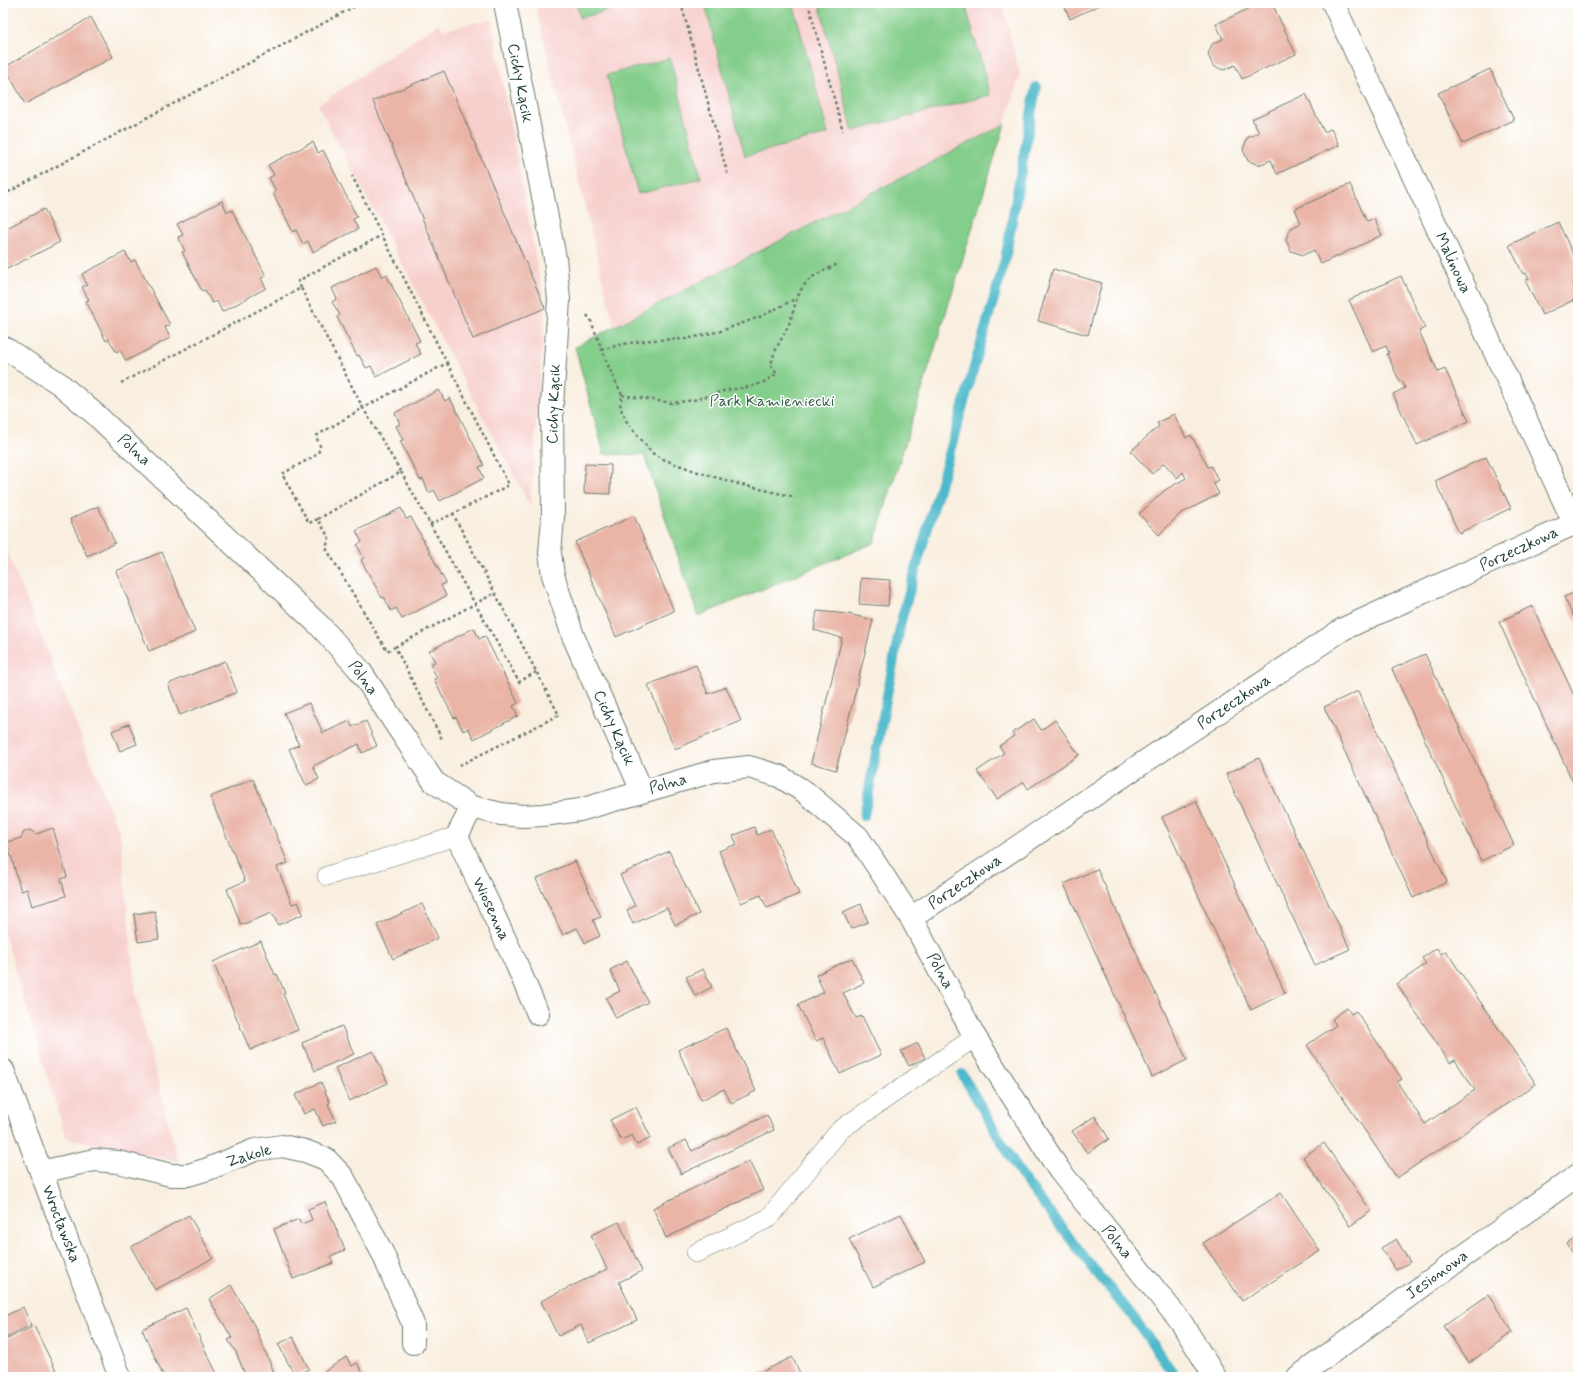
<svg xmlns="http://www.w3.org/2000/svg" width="1581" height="1380" font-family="Mynerve,sans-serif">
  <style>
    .built { fill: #f7d0ce }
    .green { fill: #84ce8b; stroke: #528660 }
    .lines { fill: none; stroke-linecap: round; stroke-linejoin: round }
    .stream { stroke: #4eb9cb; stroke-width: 10 }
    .building { fill: #eab5a7 }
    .service-casing { stroke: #6b7b70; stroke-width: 20 }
    .minor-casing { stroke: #6b7b70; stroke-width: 24 }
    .secondary-casing { stroke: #6b7b70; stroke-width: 24 }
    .path { stroke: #6b7b70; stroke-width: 2.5; stroke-dasharray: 3 3; stroke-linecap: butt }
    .service { stroke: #fff; stroke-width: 19 }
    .minor { stroke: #fff; stroke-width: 22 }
    .secondary { stroke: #fff; stroke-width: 22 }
    .labels { text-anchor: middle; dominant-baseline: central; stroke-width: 3; stroke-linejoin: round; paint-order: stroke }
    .street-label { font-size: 16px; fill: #1f3d34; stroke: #fff }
    .park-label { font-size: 16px; fill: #38614a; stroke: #fff }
  </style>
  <rect width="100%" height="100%" fill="#fff"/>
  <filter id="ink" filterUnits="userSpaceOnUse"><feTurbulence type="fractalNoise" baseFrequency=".025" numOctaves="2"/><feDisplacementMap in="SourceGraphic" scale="8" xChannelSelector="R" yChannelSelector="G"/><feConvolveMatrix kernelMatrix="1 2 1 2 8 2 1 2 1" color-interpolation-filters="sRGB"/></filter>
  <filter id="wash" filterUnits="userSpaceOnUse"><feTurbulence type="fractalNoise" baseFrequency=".012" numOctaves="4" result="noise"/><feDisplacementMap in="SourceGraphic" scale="16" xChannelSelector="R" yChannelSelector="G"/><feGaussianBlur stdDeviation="0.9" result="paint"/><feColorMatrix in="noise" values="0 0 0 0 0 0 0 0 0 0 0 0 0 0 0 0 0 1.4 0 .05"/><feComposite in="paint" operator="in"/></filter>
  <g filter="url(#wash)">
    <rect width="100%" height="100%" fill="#f9efe0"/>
    <g class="built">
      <polygon points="535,3 1002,3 1020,75 1005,124 614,326"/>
      <polygon points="491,19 545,308 530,506 318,105 439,23 443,30"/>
      <polygon points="3,541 120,834 136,995 178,1161 66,1138 3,930"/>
    </g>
    <g class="green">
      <polygon points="576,3 635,3 580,18"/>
      <polygon points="731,3 793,3 828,134 745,156 706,9"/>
      <polygon points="819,3 965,3 990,95 853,131"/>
      <polygon points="670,58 701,178 638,194 607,75"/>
      <polygon points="1005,124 874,543 698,616 644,455 604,454 575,347"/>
    </g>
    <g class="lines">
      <g class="stream">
        <polyline points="864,816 902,617 1005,260 1036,87"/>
        <polyline points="962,1074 1023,1178 1100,1277 1131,1314 1176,1377"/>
      </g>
    </g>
    <g id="blocks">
      <g class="building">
        <polygon points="1063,3 1104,3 1070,19"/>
        <polygon points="1261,3 1272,3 1296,54 1242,79 1235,65 1224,70 1213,66 1208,55 1212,44 1223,39 1216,24"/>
        <polygon points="91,17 113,57 25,104 5,67"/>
        <polygon points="1490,69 1514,120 1463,144 1438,93"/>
        <polygon points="444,71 545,308 473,339 373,101"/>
        <polygon points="1306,94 1324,132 1331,129 1339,145 1277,174 1271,160 1259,165 1248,161 1243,150 1247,138 1259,133 1252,119"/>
        <polygon points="313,142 318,153 323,150 357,217 353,219 358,229 313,252 308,241 303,244 296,230 293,232 273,193 276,191 269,178 274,175 268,165"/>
        <polygon points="1350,184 1367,222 1374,219 1382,235 1321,264 1314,250 1303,255 1291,251 1286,240 1290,229 1301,223 1295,209"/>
        <polygon points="222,201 227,212 232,210 266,276 261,278 266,288 222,312 217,301 212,303 205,290 202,291 182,252 185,251 178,237 183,235 177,224"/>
        <polygon points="44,209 60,242 3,271 3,230"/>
        <polygon points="1558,222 1578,265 1578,281 1573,283 1578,294 1578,298 1542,315 1525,280 1529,279 1526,273 1523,274 1509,245"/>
        <polygon points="125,252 131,262 135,260 170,325 165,327 170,338 126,361 120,350 116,352 109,339 106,341 86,301 89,300 82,287 87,285 82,274"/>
        <polygon points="376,266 382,277 386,274 420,341 415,343 421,354 376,377 371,366 366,368 359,355 357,356 337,317 340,315 332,302 337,299 332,288"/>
        <polygon points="1053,269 1102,283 1088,335 1038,321"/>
        <polygon points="1401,276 1425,328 1419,331 1438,372 1445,369 1469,421 1417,445 1393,394 1405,388 1402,381 1400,382 1387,354 1389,353 1386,346 1373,352 1349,300"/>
        <polygon points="439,390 445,401 450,398 484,465 479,467 484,478 440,501 434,490 429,493 423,479 420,480 400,441 403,440 396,426 400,424 395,413"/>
        <polygon points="1174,414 1186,438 1191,435 1208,467 1211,466 1218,480 1213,483 1219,494 1180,514 1159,535 1139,514 1165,490 1186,478 1183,472 1177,478 1164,463 1152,474 1131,451 1159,426 1157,423"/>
        <polygon points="1486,457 1511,508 1459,533 1435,481"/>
        <polygon points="585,464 611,465 610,494 584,493"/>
        <polygon points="98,506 115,543 87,556 70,519"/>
        <polygon points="401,508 406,519 411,517 446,583 441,585 446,596 402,619 396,608 391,611 384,597 382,598 361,560 364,558 357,545 362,542 356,531"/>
        <polygon points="634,516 674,611 616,637 575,542"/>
        <polygon points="162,552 195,632 149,651 116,571"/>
        <polygon points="861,578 890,580 888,606 859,604"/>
        <polygon points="1578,591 1578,626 1564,597"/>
        <polygon points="1532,606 1578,704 1578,793 1499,622"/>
        <polygon points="817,611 848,614 873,620 836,770 811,763 842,638 814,630"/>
        <polygon points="474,628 479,639 485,636 518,703 513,706 518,716 474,739 468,728 463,731 456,717 454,718 434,679 437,678 430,664 435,662 429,651"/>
        <polygon points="1425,654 1514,845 1481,861 1392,669"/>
        <polygon points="225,661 237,692 180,715 168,684"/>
        <polygon points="696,665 708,694 726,687 741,721 675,749 648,685"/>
        <polygon points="1358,691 1447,882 1413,898 1324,707"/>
        <polygon points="309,703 323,733 350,721 352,727 366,721 377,746 362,753 359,744 313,766 319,779 306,785 289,749 299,745 284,713"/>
        <polygon points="1034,719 1041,730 1055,720 1079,755 1028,789 1024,782 997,799 977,771 1004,753 999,746 1014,736 1012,733"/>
        <polygon points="129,724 137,744 120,751 112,731"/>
        <polygon points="1259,758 1350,949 1315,965 1226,774"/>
        <polygon points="253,779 288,863 277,867 292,904 298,902 303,914 278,925 272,913 241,925 227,889 245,881 210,797"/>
        <polygon points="1196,801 1285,993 1251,1010 1162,817"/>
        <polygon points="754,827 757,835 771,829 799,894 767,908 761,895 741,903 719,851 737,844 733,836"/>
        <polygon points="53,828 67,877 61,879 66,896 32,906 27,889 21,891 7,842 21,838 24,832 30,830 36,834"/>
        <polygon points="669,851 699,914 675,925 667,908 633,924 627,910 635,906 620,875"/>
        <polygon points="575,861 601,917 593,920 600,936 585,943 577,928 563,935 536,879"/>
        <polygon points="1097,869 1187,1060 1152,1077 1064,884"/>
        <polygon points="422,904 438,938 393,959 377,925"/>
        <polygon points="861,904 868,922 851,929 843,912"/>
        <polygon points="155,911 159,939 138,942 134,914"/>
        <polygon points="261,941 275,975 277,974 285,993 283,994 298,1030 250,1050 213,962"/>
        <polygon points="1437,948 1441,954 1446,951 1536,1084 1397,1178 1307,1045 1336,1025 1332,1019 1347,1008 1351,1014 1356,1011 1402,1079 1397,1082 1425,1124 1475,1090 1455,1060 1450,1063 1397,984 1426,964 1422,958"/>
        <polygon points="852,958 864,983 843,993 856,1018 862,1016 881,1055 840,1074 823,1038 816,1041 798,1005 824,992 816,975"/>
        <polygon points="627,961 648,1002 616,1018 606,998 620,991 610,970"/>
        <polygon points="703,969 712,987 695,996 686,977"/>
        <polygon points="342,1026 354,1054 315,1071 302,1043"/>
        <polygon points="726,1028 756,1091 731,1103 724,1089 701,1100 678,1050"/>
        <polygon points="918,1043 925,1058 909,1066 901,1051"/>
        <polygon points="373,1051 388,1083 349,1101 335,1068"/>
        <polygon points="321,1082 330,1103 328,1104 336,1121 323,1126 315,1109 304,1114 295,1095"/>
        <polygon points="636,1107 651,1138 637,1145 632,1135 621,1140 610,1120"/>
        <polygon points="767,1115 774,1130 681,1174 668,1148 686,1140 692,1151"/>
        <polygon points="1095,1116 1109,1139 1087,1153 1072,1131"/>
        <polygon points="1324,1143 1371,1211 1350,1226 1303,1157"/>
        <polygon points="749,1161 763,1190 666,1238 653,1208"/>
        <polygon points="1281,1193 1320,1251 1242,1301 1203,1243"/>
        <polygon points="325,1202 345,1250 330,1256 333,1263 293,1279 274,1229 299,1219 301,1224 312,1220 308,1209"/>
        <polygon points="901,1214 925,1262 873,1287 849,1239"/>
        <polygon points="189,1215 213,1258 155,1290 131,1247"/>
        <polygon points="619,1222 642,1271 619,1282 637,1320 589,1343 581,1325 558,1336 541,1301 607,1269 591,1235"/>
        <polygon points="1578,1236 1578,1261 1567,1244"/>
        <polygon points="1396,1239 1410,1262 1396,1270 1381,1248"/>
        <polygon points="231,1285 254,1325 275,1375 271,1377 246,1377 236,1352 228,1340 232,1338 209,1299"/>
        <polygon points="1488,1295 1513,1332 1469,1363 1444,1326"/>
        <polygon points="23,1307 31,1325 3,1339 3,1317"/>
        <polygon points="186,1308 207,1354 219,1377 164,1377 142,1329"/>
        <polygon points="34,1326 59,1377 7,1377 3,1366 3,1341"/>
        <polygon points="293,1337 309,1369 295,1376 278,1344"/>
        <polygon points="346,1357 352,1366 357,1363 365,1377 327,1377 324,1372"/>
        <polygon points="792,1357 802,1377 757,1377 756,1375"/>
      </g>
    </g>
  </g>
  <g filter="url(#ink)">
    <use href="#blocks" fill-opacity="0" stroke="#6b7b70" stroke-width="1"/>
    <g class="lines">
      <g class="service-casing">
        <g id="service">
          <polyline points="327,876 457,836"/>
          <polyline points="696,1253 769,1218 840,1130 975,1037"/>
        </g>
      </g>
      <g class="minor-casing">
        <g id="minor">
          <polyline points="505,3 555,258 559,300 552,406 553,518 550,553 553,575 573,636 642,791"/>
          <polyline points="1333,3 1574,523"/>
          <polyline points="3,347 60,384 95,414 320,626 359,669 434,782 472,807 501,814 523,816 543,815 580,810 714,771 749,767 779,776 805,792 858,837 911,918 975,1037 1059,1170 1181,1322 1215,1377"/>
          <polyline points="472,807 457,836 516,963 538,1014"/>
          <polyline points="911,918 1343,629 1578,522"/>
          <polyline points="41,1172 94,1160 118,1162 171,1175 188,1175 208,1169 255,1150 282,1146 305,1151 326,1159 343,1177 383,1254 413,1324 413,1343"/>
          <polyline points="1298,1377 1454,1263 1578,1175"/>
        </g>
      </g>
      <g class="secondary-casing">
        <polyline id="secondary" points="3,1070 41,1172 120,1377"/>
      </g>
      <g class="path">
        <polyline points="681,3 728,176"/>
        <polyline points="808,3 843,131"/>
        <polyline points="3,195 361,3"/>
        <polyline points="301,288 298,281 382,235 352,176"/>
        <polyline points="587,315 591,321 609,368 622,395 620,407 627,422 652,453 665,460 695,471 738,484 795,497"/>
        <polyline points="601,350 622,344 651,340 686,339 721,331 762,316 797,298"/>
        <polyline points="447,363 509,485 453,514"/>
        <polyline points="121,383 301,288 363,408 316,436 320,446 318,454 282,474 309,523 318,519 329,538 326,548 387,651 395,647 443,741"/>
        <path d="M622,395L672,403L694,400L727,390L750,387L764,382L777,374L771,366C773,351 782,339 788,326C795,311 795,293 808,281C816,273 828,269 838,264"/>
        <polyline points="401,472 519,682 536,672"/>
        <polyline points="318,519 401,472 363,408 447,363 382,235"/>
        <polyline points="430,524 453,514 495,593"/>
        <polyline points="395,647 495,593 559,715 460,765"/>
      </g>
      <use href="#service" class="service"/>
      <use href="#minor" class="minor"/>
      <use href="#secondary" class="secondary"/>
    </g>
  </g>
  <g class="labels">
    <g class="street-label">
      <text transform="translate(520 83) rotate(79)">Cichy Kącik</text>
      <text transform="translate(1453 263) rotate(65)">Malinowa</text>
      <text transform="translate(554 404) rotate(-88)">Cichy Kącik</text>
      <text transform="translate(134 450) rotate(43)">Polna</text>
      <text transform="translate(1519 549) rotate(-25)">Porzeczkowa</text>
      <text transform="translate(363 678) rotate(54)">Polna</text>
      <text transform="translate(1234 702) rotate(-34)">Porzeczkowa</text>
      <text transform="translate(614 728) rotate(66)">Cichy Kącik</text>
      <text transform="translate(668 784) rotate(-16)">Polna</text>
      <text transform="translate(965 882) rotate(-34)">Porzeczkowa</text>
      <text transform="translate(491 909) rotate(65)">Wiosenna</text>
      <text transform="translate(940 971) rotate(61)">Polna</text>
      <text transform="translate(249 1156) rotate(-17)">Zakole</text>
      <text transform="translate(61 1224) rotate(69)">Wrocławska</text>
      <text transform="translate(1117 1242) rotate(51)">Polna</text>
      <text transform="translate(1437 1275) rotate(-36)">Jesionowa</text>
    </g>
    <g class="park-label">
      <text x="772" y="401">Park Kamieniecki</text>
    </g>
  </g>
  <rect width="1581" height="1380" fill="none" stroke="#fff" stroke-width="16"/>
</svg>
